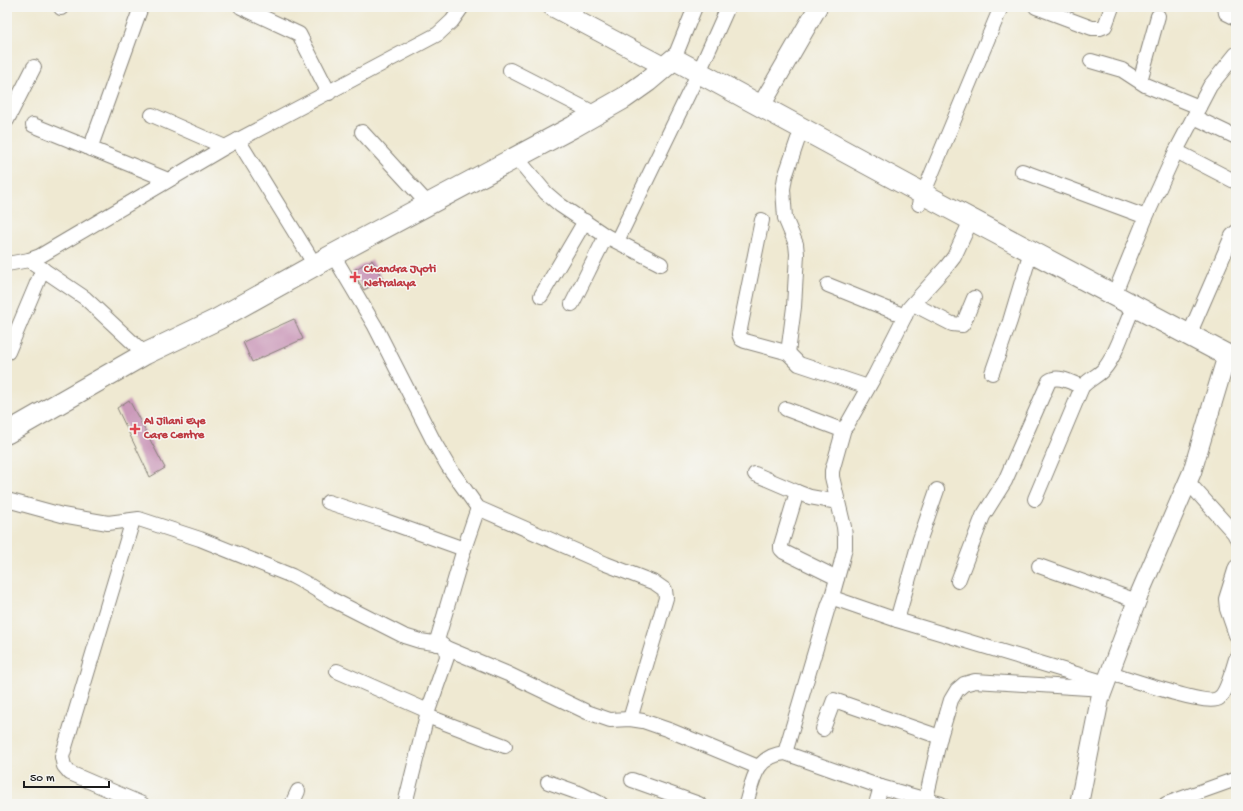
<svg xmlns="http://www.w3.org/2000/svg" width="1243" height="811" font-family="'Gochi Hand',sans-serif">
  <style>
    .building { fill: #cb9aba }
    .lines { fill: none; stroke-linecap: round; stroke-linejoin: round }
    .minor-casing { stroke: #868277; stroke-width: 16 }
    .major-casing { stroke: #868277; stroke-width: 20 }
    .highway-casing { stroke: #868277; stroke-width: 23 }
    .minor { stroke: #fff; stroke-width: 14 }
    .major { stroke: #fff; stroke-width: 18 }
    .highway { stroke: #fff; stroke-width: 21 }
    .health-dot { fill: #e0444e; stroke: #f6f6f2; stroke-width: 1.5 }
    .labels { text-anchor: middle; dominant-baseline: central; stroke-width: 3; stroke-linejoin: round; paint-order: stroke }
    .health-label { font-size: 12px; font-weight: bold; fill: #be3a42; stroke: #f6f6f2; text-anchor: start }
  </style>
  <rect width="100%" height="100%" fill="#f6f6f2"/>
  <filter id="ink" filterUnits="userSpaceOnUse"><feTurbulence type="fractalNoise" baseFrequency=".025" numOctaves="2"/><feDisplacementMap in="SourceGraphic" scale="8" xChannelSelector="R" yChannelSelector="G"/><feConvolveMatrix kernelMatrix="1 2 1 2 8 2 1 2 1" color-interpolation-filters="sRGB"/></filter>
  <filter id="wash" filterUnits="userSpaceOnUse"><feTurbulence type="fractalNoise" baseFrequency=".012" numOctaves="4" result="noise"/><feDisplacementMap in="SourceGraphic" scale="16" xChannelSelector="R" yChannelSelector="G"/><feGaussianBlur stdDeviation="0.9" result="paint"/><feColorMatrix in="noise" values="0 0 0 0 0 0 0 0 0 0 0 0 0 0 0 0 0 1.4 0 .05"/><feComposite in="paint" operator="in"/></filter>
  <g filter="url(#wash)">
    <rect width="100%" height="100%" fill="#efe9d2"/>
    <g id="blocks">
      <g class="building">
        <polygon points="372,260 383,280 364,290 352,271"/>
        <polygon points="294,319 303,339 252,362 243,342"/>
        <polygon points="129,400 165,468 150,477 117,408"/>
      </g>
    </g>
  </g>
  <g filter="url(#ink)">
    <use href="#blocks" fill-opacity="0" stroke="#868277" stroke-width="1"/>
    <g class="lines">
      <g class="minor-casing">
        <g id="minor">
          <polyline points="241,7 299,34 329,93"/>
          <polyline points="1036,7 1092,28 1100,28 1105,26 1112,7"/>
          <polyline points="1225,7 1226,13 1236,18"/>
          <polyline points="61,8 62,7"/>
          <polyline points="577,8 577,7"/>
          <polyline points="674,59 695,7"/>
          <polyline points="1091,61 1122,70 1145,85 1199,107"/>
          <polyline points="510,70 596,114"/>
          <polyline points="1140,81 1158,16"/>
          <polyline points="152,115 225,147"/>
          <polyline points="1194,117 1236,137"/>
          <polyline points="7,120 34,67"/>
          <polyline points="33,125 168,180"/>
          <polyline points="362,132 428,204"/>
          <polyline points="238,140 315,265"/>
          <polyline points="90,149 141,7"/>
          <polyline points="1176,151 1236,182"/>
          <polyline points="516,157 546,193 560,205 606,236 661,264"/>
          <polyline points="1022,171 1146,217"/>
          <polyline points="919,204 1001,7"/>
          <polyline points="762,220 739,334 741,339 745,341 782,351 788,353 799,364 868,387"/>
          <polyline points="617,241 699,72 728,7"/>
          <polyline points="333,255 375,326 434,442 448,466 478,508 606,564 655,583 665,590 666,598 630,719"/>
          <polyline points="29,260 85,298 145,354"/>
          <polyline points="7,264 29,260 40,256 225,147 438,34 452,21 462,7"/>
          <polyline points="828,285 905,316"/>
          <polyline points="1114,295 1146,217 1176,151 1210,86 1236,54"/>
          <polyline points="541,296 585,221"/>
          <polyline points="572,304 606,236"/>
          <polyline points="913,304 952,324 962,325 964,322 974,298"/>
          <polyline points="1189,335 1232,236 1236,232"/>
          <polyline points="8,352 43,269"/>
          <polyline points="788,353 794,307 797,254 796,244 785,218 783,189 785,177 798,139"/>
          <polyline points="992,373 1010,321 1028,261"/>
          <polyline points="786,409 839,429 844,428 847,425 874,377 909,308 947,266 954,257 967,229"/>
          <polyline points="755,474 797,492 810,497 838,502"/>
          <polyline points="1188,482 1234,533 1236,537"/>
          <polyline points="797,492 781,545 781,549 784,552 837,578"/>
          <path d="M1035,499L1082,387C1089,379 1098,376 1104,369C1115,357 1123,331 1130,315"/>
          <polyline points="7,500 62,515 108,523 139,519 200,539 292,576 307,584 333,600 404,636 420,641 441,644 446,648 447,657 428,711 405,804"/>
          <polyline points="328,502 380,519 464,549"/>
          <polyline points="133,520 62,757 64,766 70,773 142,804"/>
          <polyline points="1039,566 1137,601"/>
          <polyline points="1236,567 1226,599 1227,609 1236,635"/>
          <path d="M958,581L983,516L1005,481L1049,381C1058,374 1072,383 1082,387"/>
          <polyline points="831,600 841,564 845,548 845,537 844,527 832,477 832,471 844,428"/>
          <polyline points="897,620 920,539 937,490"/>
          <polyline points="436,644 464,549 478,508"/>
          <polyline points="446,648 508,674 587,712 610,720 630,719 643,721 669,730 758,767"/>
          <polyline points="337,671 428,711"/>
          <path d="M1110,673C1127,678 1208,707 1219,698C1227,693 1233,668 1236,659"/>
          <polyline points="427,716 505,746"/>
          <polyline points="823,729 834,700 940,737"/>
          <polyline points="785,753 829,604 831,600 836,599 897,620 1106,683"/>
          <polyline points="632,780 699,804"/>
          <polyline points="548,782 579,793 601,804"/>
          <polyline points="926,799 940,737 951,700 957,690 964,684 975,681 1104,689"/>
          <polyline points="292,804 298,791"/>
          <path d="M746,804C753,780 755,756 785,753L881,787L941,804"/>
          <polyline points="876,804 881,787"/>
          <polyline points="1166,804 1236,779"/>
        </g>
      </g>
      <g class="major-casing">
        <g id="major">
          <polyline points="552,7 665,67"/>
          <polyline points="761,106 818,7"/>
          <polyline points="1079,804 1100,699 1139,595 1192,472 1227,355"/>
        </g>
      </g>
      <g class="highway-casing">
        <polyline id="highway" points="7,433 145,354 218,319 333,255 573,127 624,98 648,81 674,59 923,194 1236,360"/>
      </g>
      <use href="#minor" class="minor"/>
      <use href="#major" class="major"/>
      <use href="#highway" class="highway"/>
    </g>
  </g>
  <g class="health-dot">
    <path d="M353 271h4v4h4v4h-4v4h-4v-4h-4v-4h4z"/>
    <path d="M133 423h4v4h4v4h-4v4h-4v-4h-4v-4h4z"/>
  </g>
  <g class="labels">
    <g class="health-label">
      <text x="364" y="270">Chandra Jyoti<tspan x="364" dy="14">Netralaya</tspan></text>
      <text x="144" y="422">Al Jilani Eye<tspan x="144" dy="14">Care Centre</tspan></text>
    </g>
  </g>
  <rect width="1243" height="811" fill="none" stroke="#f6f6f2" stroke-width="24"/>
  <path d="M24 781v6h85v-6" fill="none" stroke="#1c1c1c" stroke-width="2"/>
  <text x="30" y="781" font-size="12" fill="#1c1c1c" stroke="#f6f6f2" stroke-width="3" paint-order="stroke">50 m</text>
</svg>
